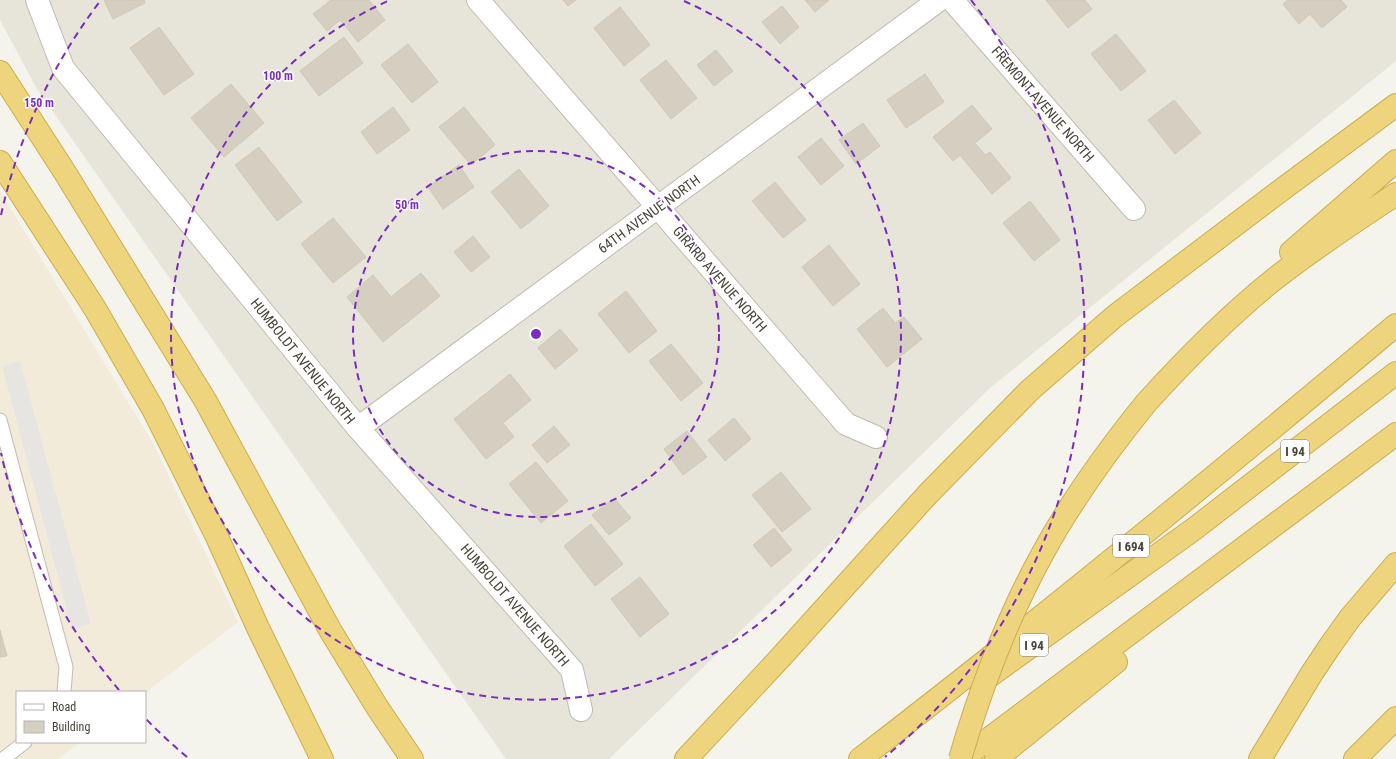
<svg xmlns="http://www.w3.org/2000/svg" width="1396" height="759" font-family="'Roboto Condensed',sans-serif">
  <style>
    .residential { fill: #e7e5da }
    .commercial { fill: #f3ebda }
    .parking { fill: #e6e5e2 }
    .building { fill: #d5cfc2; stroke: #cfc8b6 }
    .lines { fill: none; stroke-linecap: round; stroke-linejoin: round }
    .lane-casing { stroke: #bfbbaf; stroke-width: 15 }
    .street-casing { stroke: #bfbbaf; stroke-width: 24 }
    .highway-casing { stroke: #cdac4d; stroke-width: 24 }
    .lane { stroke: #fff; stroke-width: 13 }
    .street { stroke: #fff; stroke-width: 22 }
    .highway { stroke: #eed57d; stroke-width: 22 }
    .highway-bridge-casing { stroke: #cdac4d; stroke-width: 24; stroke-linecap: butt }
    .highway-bridge { stroke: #eed57d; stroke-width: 22 }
    .ring { fill: none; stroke: #7b2cbf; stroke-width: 2; stroke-dasharray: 7 5 }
    .labels { text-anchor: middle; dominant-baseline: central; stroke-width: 3; stroke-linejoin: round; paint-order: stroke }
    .shield { fill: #fff; stroke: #7f7c75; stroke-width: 1 }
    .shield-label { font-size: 13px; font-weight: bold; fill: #48443a }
    .street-label { font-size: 14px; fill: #48443a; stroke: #fff }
    .centre { fill: #7b2cbf; stroke: #fff; stroke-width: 2 }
    .ring-label { font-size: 12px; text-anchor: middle; font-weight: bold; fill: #7b2cbf; stroke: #fff; stroke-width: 3; stroke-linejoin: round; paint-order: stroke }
  </style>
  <rect width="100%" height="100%" fill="#f4f3ec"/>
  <polygon class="residential" points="0,0 1396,0 1396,61 990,388 609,759 506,759 37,89 0,20"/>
  <polygon class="commercial" points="0,191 154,445 238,622 145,693 17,692 17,742 80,742 58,759 0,759"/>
  <polygon class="parking" points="20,361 91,624 72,629 2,366"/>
  <g class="building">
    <polygon points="104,0 144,0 145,3 113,19"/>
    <polygon points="331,0 369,0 385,20 358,42 340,20 327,31 313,14"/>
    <polygon points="563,0 576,0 568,6"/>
    <polygon points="805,0 829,0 815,12"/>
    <polygon points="1046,0 1085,0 1092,9 1068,28"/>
    <polygon points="1288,0 1341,0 1347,7 1322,28 1310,14 1299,24 1283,4"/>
    <polygon points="782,6 799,27 780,44 762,22"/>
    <polygon points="620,7 650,45 624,66 594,28"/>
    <polygon points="159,27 194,74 164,95 130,48"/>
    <polygon points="1116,34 1146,71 1121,91 1091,54"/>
    <polygon points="344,37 363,63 319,96 300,71"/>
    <polygon points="408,44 438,82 412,103 381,65"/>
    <polygon points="716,50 733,71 714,86 697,65"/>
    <polygon points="666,60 697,98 671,119 640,80"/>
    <polygon points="925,74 944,102 906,128 887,100"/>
    <polygon points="231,84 264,123 224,157 191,118"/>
    <polygon points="1174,100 1201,133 1175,154 1148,120"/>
    <polygon points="972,105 992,129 975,143 985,155 990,152 1011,178 992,194 960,155 953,161 933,137"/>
    <polygon points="393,107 410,130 377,154 361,132"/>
    <polygon points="464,107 495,145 471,165 439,127"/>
    <polygon points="863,123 880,146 856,164 839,140"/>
    <polygon points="821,138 844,166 821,185 798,157"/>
    <polygon points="259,147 302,202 277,221 235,165"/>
    <polygon points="459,165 474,187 443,209 428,187"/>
    <polygon points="519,169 549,206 521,229 491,192"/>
    <polygon points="775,182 806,220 783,238 752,201"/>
    <polygon points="1030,201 1060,240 1034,261 1003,223"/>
    <polygon points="333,218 366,257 333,283 301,244"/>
    <polygon points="473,236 490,257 471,272 454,252"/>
    <polygon points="829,245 860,284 833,306 802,267"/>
    <polygon points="421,273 440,296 383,342 347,297 373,275 391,297"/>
    <polygon points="626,291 657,331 629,353 598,314"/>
    <polygon points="883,308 895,323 904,317 922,339 887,367 857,329"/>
    <polygon points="560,329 578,350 555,369 538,348"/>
    <polygon points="671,344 703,383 681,401 649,361"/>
    <polygon points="510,374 531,400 503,423 514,437 486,459 454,419"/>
    <polygon points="734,418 751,439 725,461 708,440"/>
    <polygon points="554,426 570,445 547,463 532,445"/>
    <polygon points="687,431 707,457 683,475 664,449"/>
    <polygon points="536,462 568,501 541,523 509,484"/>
    <polygon points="781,472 811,509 782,532 752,495"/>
    <polygon points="614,498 631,518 609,535 592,515"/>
    <polygon points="591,524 623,564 595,586 564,546"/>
    <polygon points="774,528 792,550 771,567 753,545"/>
    <polygon points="640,577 669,614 640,637 611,599"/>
    <polygon points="0,630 7,656 0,657"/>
  </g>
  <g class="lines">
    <g class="lane-casing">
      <g id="lane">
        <polyline points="0,420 66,667 64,692"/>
        <polyline points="3,759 25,742"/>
      </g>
    </g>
    <g class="street-casing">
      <g id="street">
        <polyline points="37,0 63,68 358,428 572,670 581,710"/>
        <polyline points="478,0 846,424 876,437"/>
        <polyline points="952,0 1134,209"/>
        <polyline points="358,428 939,0"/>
      </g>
    </g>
    <g class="highway-casing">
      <g id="highway">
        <polyline points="0,72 64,171 205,400 330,630 377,707 412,759"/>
        <polyline points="0,162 94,307 153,409 217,537 258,628 322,759"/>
        <polyline points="1291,252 1396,161"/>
        <path d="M1146,403C1185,360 1226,318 1272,281C1311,250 1354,222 1396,194"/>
        <polyline points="984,680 1194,529 1396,373"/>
        <polyline points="686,759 781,657 927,495 1030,390 1115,316 1272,197 1396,105"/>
        <path d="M860,759C1042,619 1220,473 1396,325"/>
        <polyline points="962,759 1396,434"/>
        <polyline points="996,759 1116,662"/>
        <polyline points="1260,759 1312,673 1330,646 1350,618 1396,564"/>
        <polyline points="1355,759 1396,718"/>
      </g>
    </g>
    <use href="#lane" class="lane"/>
    <use href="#street" class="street"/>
    <use href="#highway" class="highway"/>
    <g class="highway-bridge-casing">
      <path id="highway-bridge" d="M960,759C981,687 1008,616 1044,551C1073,498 1108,450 1146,403"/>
    </g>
    <use href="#highway-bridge" class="highway-bridge"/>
  </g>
  <g class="ring">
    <circle cx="536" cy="334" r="183"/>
    <path d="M684 1A365 365 0 1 1 388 1"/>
    <path d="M187 757A548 548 0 0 1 145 718M119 690A548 548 0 0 1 1 453M1 215A548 548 0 0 1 101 0M971 0A548 548 0 0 1 885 757"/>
  </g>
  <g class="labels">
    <g class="shield">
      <rect x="1281" y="440" width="28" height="22" rx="3"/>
      <rect x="1113" y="535" width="36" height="22" rx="3"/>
      <rect x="1020" y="634" width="28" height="22" rx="3"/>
    </g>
    <g class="shield-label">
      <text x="1295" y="451">I 94</text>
      <text x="1131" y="546">I 694</text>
      <text x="1034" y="645">I 94</text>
    </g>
    <g class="street-label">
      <text transform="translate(1043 104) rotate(49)">FREMONT AVENUE NORTH</text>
      <text transform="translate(649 214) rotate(-36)">64TH AVENUE NORTH</text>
      <text transform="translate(720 279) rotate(49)">GIRARD AVENUE NORTH</text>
      <text transform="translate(303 361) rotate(51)">HUMBOLDT AVENUE NORTH</text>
      <text transform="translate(515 605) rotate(49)">HUMBOLDT AVENUE NORTH</text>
    </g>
  </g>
  <circle cx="536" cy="334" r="6" class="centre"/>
  <g class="ring-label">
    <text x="278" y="80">100 m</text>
    <text x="39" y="107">150 m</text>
    <text x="407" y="209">50 m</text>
  </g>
  <rect x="16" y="691" width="130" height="52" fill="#ffffff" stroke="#b6b4b0"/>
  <rect x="24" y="704" width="20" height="6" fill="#ffffff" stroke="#b6b4b0"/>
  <text x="52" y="711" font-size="12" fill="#48443a">Road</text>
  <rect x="24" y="721" width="20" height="12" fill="#d5cfc2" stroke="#b6b4b0"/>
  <text x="52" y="731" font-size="12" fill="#48443a">Building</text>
</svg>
